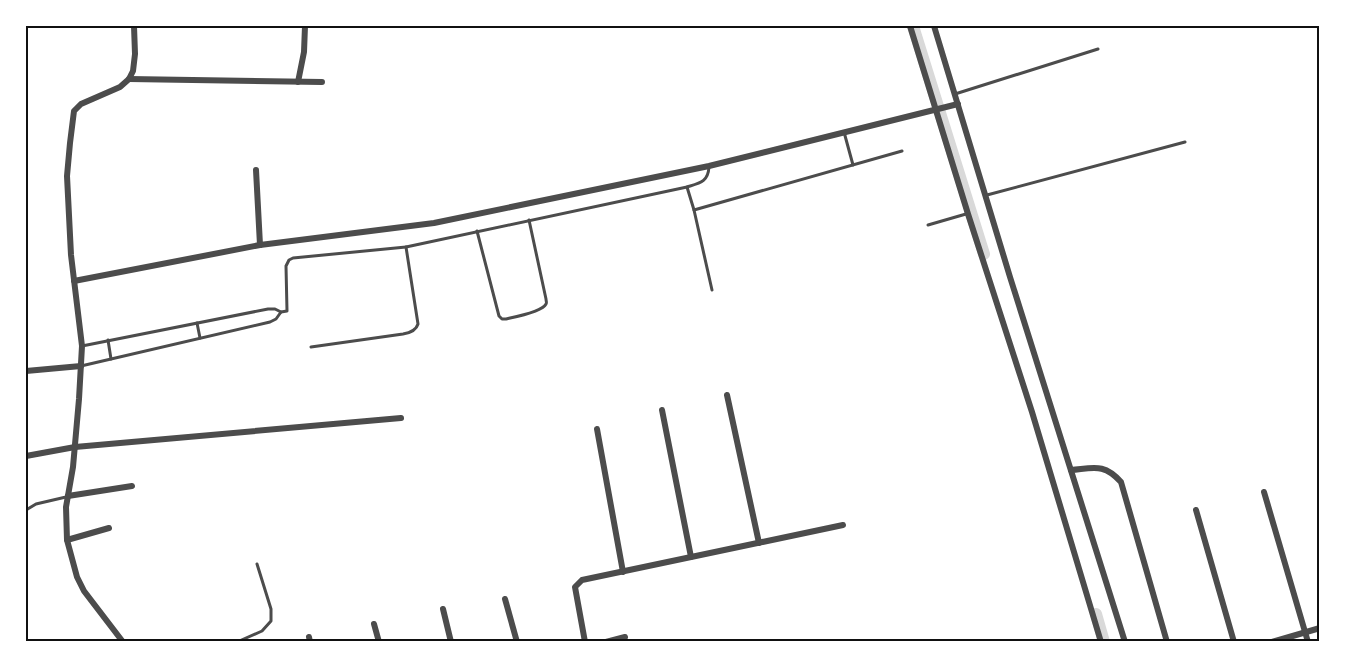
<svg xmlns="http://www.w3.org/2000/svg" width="1345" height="667" font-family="'Space Grotesk',sans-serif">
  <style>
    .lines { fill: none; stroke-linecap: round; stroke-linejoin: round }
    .canal { stroke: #d9d9d9; stroke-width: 12 }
    .service { stroke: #4c4c4c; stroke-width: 3 }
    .minor { stroke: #4c4c4c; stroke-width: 6 }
    .neatline { fill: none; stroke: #111; stroke-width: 2 }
  </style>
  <rect width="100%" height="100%" fill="#fff"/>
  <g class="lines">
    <g class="canal">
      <polyline points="913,26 984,254"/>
      <polyline points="1096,614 1104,642"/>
    </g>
    <g class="service">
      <polyline points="955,94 1098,49"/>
      <polyline points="844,132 853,165"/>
      <polyline points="687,187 694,210 902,151"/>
      <polyline points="987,195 1185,142"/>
      <polyline points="694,210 712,290"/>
      <polyline points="928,225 966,214"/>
      <path d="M477,231L499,316L502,319H506C515,317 542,312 546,304C547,303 546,301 546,299L529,220"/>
      <polyline points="197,323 200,338"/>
      <polyline points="108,340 111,359"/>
      <polyline points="82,346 268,309 275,309 281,312"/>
      <path d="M311,347L403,334C409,333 416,331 418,324L406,247L687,187C700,183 708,182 709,167"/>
      <polyline points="81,366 270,322 276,319 281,312 287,311 286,266 289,260 293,258 406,247"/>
      <polyline points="26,510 36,504 66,497"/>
      <polyline points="237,642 262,631 271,621 271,609 257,564"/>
    </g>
    <g class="minor">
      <polyline points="910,26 968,214 1032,412 1101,642"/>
      <polyline points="934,26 1010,277 1125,642"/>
      <polyline points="129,79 322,82"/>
      <polyline points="298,82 304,52 305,26"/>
      <polyline points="256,170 260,245"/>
      <polyline points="74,281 260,245 434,223 709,166 958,104"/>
      <polyline points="26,371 81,366"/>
      <polyline points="727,395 759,543"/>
      <polyline points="662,410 691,557"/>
      <polyline points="597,429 623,572"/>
      <polyline points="26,456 75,447 401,418"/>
      <path d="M1071,470C1094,468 1104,463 1121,482L1167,642"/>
      <polyline points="1264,492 1308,642"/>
      <polyline points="68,496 132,486"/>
      <polyline points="1196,510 1234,642"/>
      <polyline points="67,540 109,528"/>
      <polyline points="505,599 517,642"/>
      <polyline points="443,609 451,642"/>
      <polyline points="374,624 379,642"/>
      <polyline points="309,637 310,642"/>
      <polyline points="123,642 84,591 77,577 67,540 66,507 73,467 79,399 82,346 71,255 67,176 70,143 74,111 81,104 120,87 129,79 133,71 135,54 134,26"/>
      <polyline points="585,642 575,587 582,580 843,525"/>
      <polyline points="606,642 625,637"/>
      <polyline points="1272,642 1320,628"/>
    </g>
  </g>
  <rect width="1345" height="667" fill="none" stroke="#ffffff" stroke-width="54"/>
  <rect x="27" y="27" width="1291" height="613" class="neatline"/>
</svg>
